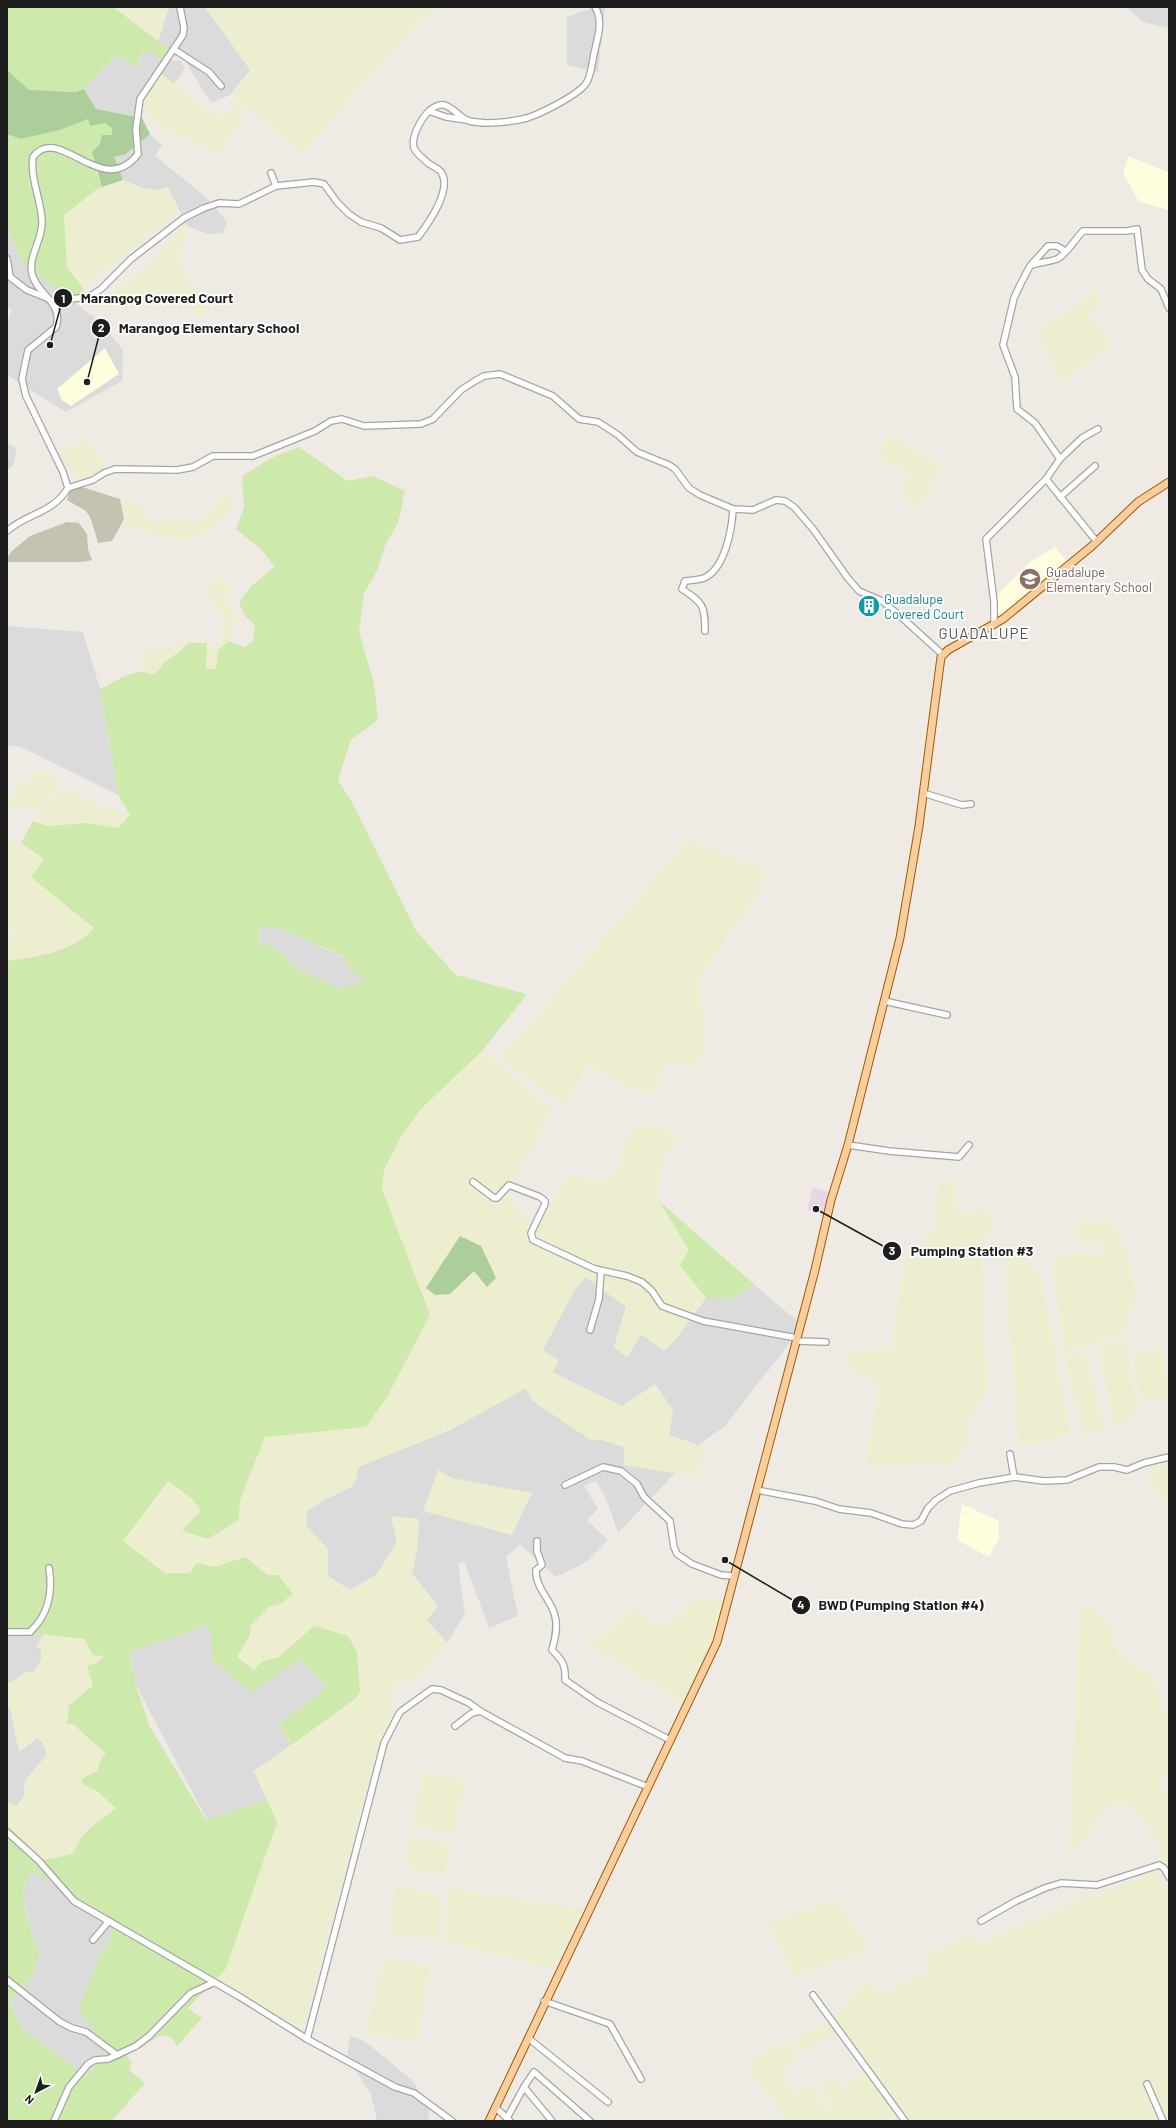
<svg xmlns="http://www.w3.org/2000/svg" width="1176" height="2128" font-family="Barlow,sans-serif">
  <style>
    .residential { fill: #dcdbdb }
    .industrial { fill: #e8d6e6 }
    .education { fill: #fefdde }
    .construction { fill: #c4c2b0 }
    .farmland { fill: #edeed0 }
    .grass { fill: #cde9ab; fill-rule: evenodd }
    .forest { fill: #acce9a }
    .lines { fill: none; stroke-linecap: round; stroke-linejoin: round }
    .minor-casing { stroke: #a5a5a5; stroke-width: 8 }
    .major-casing { stroke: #965d02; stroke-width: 9 }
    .minor { stroke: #fff; stroke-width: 5.5 }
    .major { stroke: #facd9e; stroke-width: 7 }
    .labels { text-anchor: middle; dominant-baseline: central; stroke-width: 3.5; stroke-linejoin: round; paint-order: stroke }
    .education-label { font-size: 13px; fill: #785e54; stroke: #fff; text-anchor: start }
    .culture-label { font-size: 13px; fill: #0d838f; stroke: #fff; text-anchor: start }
    .quarter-label { font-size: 15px; letter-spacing: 1px; fill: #515151; stroke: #fff }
    .leader { fill: none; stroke: #1e1e1e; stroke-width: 1.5 }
    .callout-dot { fill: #1e1e1e; stroke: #fff; stroke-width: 1.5 }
    .mark-label { font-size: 12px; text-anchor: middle; font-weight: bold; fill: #fff }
    .callout-label { font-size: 14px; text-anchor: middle; font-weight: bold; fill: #1e1e1e; stroke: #fff; stroke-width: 3.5; stroke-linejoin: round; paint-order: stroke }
  </style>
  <rect width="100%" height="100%" fill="#efebe4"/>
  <g class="residential">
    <polygon points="169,7 205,7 251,70 230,95 211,103 184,59 158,42"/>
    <polygon points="595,7 605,7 598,72 567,65 567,17"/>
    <polygon points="1126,7 1169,7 1169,28 1143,22"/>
    <polygon points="151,50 159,59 181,61 185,68 174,84 139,99 142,118 96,109 84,89 116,55 137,67 142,53"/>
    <polygon points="150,134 162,145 155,156 206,197 227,222 223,233 208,234 189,227 185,224 180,211 157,190 142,188 123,180 113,156 126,154"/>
    <polygon points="7,229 25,266 51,284 101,323 123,350 122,381 66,412 7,375 7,324 12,308 7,307"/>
    <polygon points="7,443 17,449 13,466 7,470"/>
    <polygon points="7,626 83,632 100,689 118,795 21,747 7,745"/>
    <polygon points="260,927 277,927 343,957 348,965 366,981 339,989 294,967 280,951 259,941"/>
    <polygon points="586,1277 626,1307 614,1347 627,1357 641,1334 665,1350 675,1340 706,1298 729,1299 755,1285 803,1326 724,1427 698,1445 668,1435 673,1410 622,1406 551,1372 543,1350 575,1289"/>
    <polygon points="526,1388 533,1401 591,1440 602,1440 624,1447 624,1465 675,1473 618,1533 606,1498 596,1481 584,1486 598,1509 587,1520 608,1540 586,1562 556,1577 520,1544 506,1557 518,1616 489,1628 464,1561 458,1563 465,1614 447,1643 427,1620 438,1606 412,1574 418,1543 391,1516 397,1542 377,1575 350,1590 328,1576 328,1549 306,1526 307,1511 356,1480 358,1467 450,1430"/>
    <polygon points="204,1625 212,1633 213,1660 299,1659 327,1687 278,1725 293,1744 254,1771 267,1800 207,1820 135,1683 136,1682 129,1650 173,1638"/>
    <polygon points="8,1633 44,1634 36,1646 41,1650 41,1660 33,1672 25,1672 10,1684 7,1680"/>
    <polygon points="7,1706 10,1707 19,1752 37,1738 43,1743 47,1755 25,1780 24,1796 17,1806 7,1802"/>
    <polygon points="32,1872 55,1883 111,1927 111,1939 99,1958 107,2051 87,2076 24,2031 15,2014 10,1999 32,1978 40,1953 29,1925 23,1897 27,1877"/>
    <polygon points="350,2036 363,2040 412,2080 430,2108 428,2121 377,2121 371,2094 347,2057"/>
  </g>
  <polygon class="industrial" points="813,1187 829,1192 823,1214 807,1210"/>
  <g class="education">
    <polygon points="1128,156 1168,172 1169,210 1139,202 1123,173"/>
    <polygon points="105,348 119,374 71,406 62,400 57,389"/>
    <polygon points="1055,547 1067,562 998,619 997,595 1031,561"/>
    <polygon points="962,1504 999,1521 999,1538 989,1557 957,1540"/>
  </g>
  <g class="construction">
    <polygon points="82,487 120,499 124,519 112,541 98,543 91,519 86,511 67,500 70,490"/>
    <polygon points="67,522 79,523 87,534 88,549 92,560 83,562 7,562 7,558 12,551 30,536"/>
  </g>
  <g class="farmland">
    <polygon points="113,7 169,7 158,42 136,24"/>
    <polygon points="205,7 439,7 421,19 303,153 230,95 250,70"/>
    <polygon points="163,75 205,109 225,116 236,103 242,105 243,116 241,122 219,156 197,143 161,128 146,110 142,118 139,99 141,91 153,77"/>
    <polygon points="123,180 142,188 157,190 168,187 180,211 83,288 67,267 64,215 97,189"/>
    <polygon points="185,224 189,227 181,251 180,261 192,286 206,299 203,318 175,295 162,290 153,290 113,309 105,307 103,298 147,268"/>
    <polygon points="1096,289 1102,304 1088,313 1113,345 1060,382 1036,331 1076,305"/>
    <polygon points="886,435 943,464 919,508 900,495 909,473 878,459"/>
    <polygon points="85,437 106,467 84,481 76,477 60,451 62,447 73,446"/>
    <polygon points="223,494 234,502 224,518 220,515 224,519 220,524 198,537 193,522 207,516"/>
    <polygon points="124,498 132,500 138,504 152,519 164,522 175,519 183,522 192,522 197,537 185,540 175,540 125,524"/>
    <polygon points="217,576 230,587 230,593 220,593 236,616 229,641 221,649 215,646 226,620 207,596 207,586"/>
    <polygon points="188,639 188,643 179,652 163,663 159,670 152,675 147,671 139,671 137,667 144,663 147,657 145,654 138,650 142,646 150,650 157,650 168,648"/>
    <polygon points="207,643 218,650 217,669 206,669"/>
    <polygon points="43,771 61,782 40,810 34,810 23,805 18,809 7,806 13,791 23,780 29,781 34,772"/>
    <polygon points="60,788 111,808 130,815 118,829 87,823 47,826 33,821"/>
    <polygon points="7,836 44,859 31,877 94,928 90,934 69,947 25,958 7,961 7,938 14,936 7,924"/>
    <polygon points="688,839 767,870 761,890 699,979 706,1045 695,1065 667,1061 653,1095 618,1082 588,1065 565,1107 500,1058"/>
    <polygon points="482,1051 553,1110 543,1121 539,1140 507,1188 518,1211 537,1229 568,1173 593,1180 611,1178 617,1174 622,1148 629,1134 640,1122 680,1134 664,1161 657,1190 659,1201 689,1250 680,1265 706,1298 675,1340 664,1351 641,1334 627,1357 614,1347 626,1307 586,1277 575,1289 543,1350 559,1361 552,1372 622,1406 655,1384 673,1410 669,1435 707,1448 697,1477 624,1465 624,1447 602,1440 591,1440 533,1401 526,1388 450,1430 359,1467 356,1480 350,1488 314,1505 307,1511 306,1526 328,1549 328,1576 350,1590 377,1574 397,1542 391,1516 419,1519 418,1543 412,1574 438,1606 427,1620 447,1643 418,1677 393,1685 391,1700 393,1730 378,1745 302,2031 212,1983 277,1823 254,1771 356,1698 360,1692 361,1677 357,1652 314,1626 279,1657 263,1661 254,1670 237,1657 250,1635 250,1626 269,1607 280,1604 268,1575 245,1557 215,1568 196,1563 188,1573 163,1572 123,1541 168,1481 192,1499 201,1511 184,1531 209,1540 240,1520 240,1499 249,1483 264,1437 366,1426 387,1397 430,1315 382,1189 384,1169 401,1137 421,1109"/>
    <polygon points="955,1178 958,1213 990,1209 991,1228 986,1237 982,1264 988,1392 967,1422 969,1442 951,1465 865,1466 879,1384 847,1368 851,1348 891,1351 904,1258 921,1262 927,1234 933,1230 935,1221 939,1181"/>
    <polygon points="1114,1220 1127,1254 1137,1297 1123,1334 1064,1353 1053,1269 1060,1256 1079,1252 1103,1255 1101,1243 1079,1245 1075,1224"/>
    <polygon points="1006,1242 1041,1275 1071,1434 1019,1448 1006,1295"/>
    <polygon points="1125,1339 1138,1408 1123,1425 1119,1425 1114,1424 1097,1348"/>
    <polygon points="1161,1344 1169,1398 1141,1404 1132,1350 1146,1354"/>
    <polygon points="1086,1353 1105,1429 1084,1438 1064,1355"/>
    <polygon points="1157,1461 1169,1461 1169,1497 1163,1501 1147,1476"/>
    <polygon points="438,1470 452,1478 532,1493 512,1535 423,1511"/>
    <polygon points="704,1596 721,1602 723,1613 713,1647 686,1704 581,1640 600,1638 617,1621 637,1609 652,1623 659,1625 669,1622 671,1618 678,1618 694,1600"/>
    <polygon points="1087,1605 1111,1625 1118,1654 1151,1673 1169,1718 1169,1775 1160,1782 1169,1797 1169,1864 1163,1862 1156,1840 1139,1815 1121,1802 1108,1807 1101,1818 1069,1856 1079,1607"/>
    <polygon points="44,1634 84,1639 93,1655 104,1656 96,1663 93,1686 69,1705 67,1724 73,1724 107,1754 101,1759 97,1771 81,1779 84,1785 97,1791 116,1808 103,1820 88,1826 79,1838 73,1854 43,1860 7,1825 7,1802 17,1806 24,1796 25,1780 47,1755 43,1743 37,1738 19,1752 10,1707 7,1706 7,1680 10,1683 25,1672 33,1672 41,1660 41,1650 36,1647"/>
    <polygon points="423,1771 466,1780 455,1835 411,1826"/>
    <polygon points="408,1836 453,1844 444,1875 405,1868"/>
    <polygon points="1156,1868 1163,1888 1169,1897 1169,2118 1161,2121 910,2121 856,2055 833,2017 868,1979 880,1993 931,1970 923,1958 967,1934 979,1943 1089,1896 1130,1882"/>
    <polygon points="395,1885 442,1896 438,1940 389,1933"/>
    <polygon points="449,1888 584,1909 553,1969 443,1941"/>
    <polygon points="837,1899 869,1951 793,1975 767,1923"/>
    <polygon points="383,1957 431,1966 417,2043 365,2033"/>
    <polygon points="832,2022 839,2033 801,2052 793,2039"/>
    <polygon points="788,2041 798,2061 782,2069 794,2094 813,2086 827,2109 832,2107 819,2084 834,2078 839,2086 866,2072 903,2121 786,2121 749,2070 750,2062 754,2057"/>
  </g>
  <g class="grass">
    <polygon points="7,7 113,7 177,55 159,59 150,50 142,53 137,67 116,55 84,89 75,92 29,90 7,70"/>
    <polygon points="88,119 105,122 112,128 112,135 100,144 94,164 102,187 97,189 64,215 67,267 83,288 76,304 51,284 25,266 7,229 7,134 21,139 60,130"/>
    <path d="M299,447L348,481L373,476L405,491L398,523L385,545L377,571L364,593L359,632L374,684L378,720L351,740L338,780L353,804L416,931L456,975L527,994L482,1051L421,1109L401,1137L384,1169L382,1189L430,1315L387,1397L366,1427L265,1437L240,1500L239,1520L208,1539L182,1531L201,1510L191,1498L168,1481L123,1541L165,1573H190L197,1563L215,1567L245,1557L268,1575H278L293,1594L280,1604L269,1607L250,1626V1635L237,1657L254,1670L263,1661L279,1657L314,1626L348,1636L357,1652L360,1692L356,1698L293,1744L278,1725L327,1687L299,1659L251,1693L212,1660V1633L204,1625L173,1638L129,1651L136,1682L135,1683L150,1727L206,1820L267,1800L277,1823L225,1970L188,2008L202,2018L177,2046C165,2023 152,2043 141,2048C136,2050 131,2051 126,2053L132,2063L129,2070L145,2083L112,2121H7V1825L43,1860L73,1854C85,1825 95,1827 116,1808L97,1791L84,1785L81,1779L97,1771L101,1759L106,1754L73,1724H67L69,1705L93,1686L87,1666L96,1663L104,1656L93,1655L84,1639L32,1633L7,1634V961C36,957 74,952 94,928L31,877L44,859L21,843L33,821L47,826L87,823L118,828L130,815L118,795L100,689C114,683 137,665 152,675L159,670L163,663L179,652L188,643H207L206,669H216L218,650L229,641L244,647L253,641L255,625L244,615L239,602L251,586L275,567L263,551L236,529L244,507L242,476L271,458ZM260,927H277L343,956L348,965L365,981L339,989L294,967L280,951L259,941ZM32,1872L55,1883L72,1903L104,1921L111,1927V1940L99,1958L79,2009L107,2051L87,2076L24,2031L15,2014L10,1999L32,1978L40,1953C31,1930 13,1893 32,1872Z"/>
    <polygon points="659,1201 755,1285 729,1299 706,1298 680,1265 689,1250"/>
  </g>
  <g class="forest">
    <polygon points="7,70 29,90 75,92 84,89 96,109 142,118 150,134 126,154 114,157 123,180 102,187 92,152 100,144 102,135 112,135 112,128 105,123 90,126 88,119 60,130 21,139 7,134"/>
    <polygon points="460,1236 481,1246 496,1278 487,1287 474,1271 450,1294 435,1295 426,1288"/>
  </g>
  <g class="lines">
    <g class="minor-casing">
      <g id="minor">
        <polyline points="175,50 209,72 221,86"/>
        <polyline points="429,111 446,117 467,120"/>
        <polyline points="271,173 276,186"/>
        <polyline points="7,259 10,277 27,290 47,298"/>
        <path d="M1032,265C1040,262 1049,262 1057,259C1066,255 1076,238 1083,231H1127L1137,229L1142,270L1148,279L1161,289L1169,308"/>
        <path d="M52,301L89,297L101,289L131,259L184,218L204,208L219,203L239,204L276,186L314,182L324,184L337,202L349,214L361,222L381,228L400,240L418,237C428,224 453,189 441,172C438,168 432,166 428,163C424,159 418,155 415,150C409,140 421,119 428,112C431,108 439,104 444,105C453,107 460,118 469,121C486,125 511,122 527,118C542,113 574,97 585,85C591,78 592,63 594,54C597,39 604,21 595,7"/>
        <polyline points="1060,459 1082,438 1098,429"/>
        <polyline points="1046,479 1097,542"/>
        <polyline points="68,488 93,480 104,473 115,469 177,470 193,467 213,456 253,456 315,431 331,421 342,419 364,426 421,424 433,419 461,390 475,381 484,376 500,374 553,396 579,419 598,422 618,435 637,452 669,465 675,469 689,488 700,495 733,509 753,510 776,500 785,501 794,507 813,529 847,577 859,591 882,601 899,615 942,654"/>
        <polyline points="1060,497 1095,466"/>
        <path d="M7,531C29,512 52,514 68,488L63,472L26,396L22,379L28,350L56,327C64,302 37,295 32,274C28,256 43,239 42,221C41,199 30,179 33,157C59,122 102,201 138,154L136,129L140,99L183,35L184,28L180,7"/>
        <polyline points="994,625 994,602 986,539 1046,479 1060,459 1035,423 1017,409 1015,377 1003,345 1014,298 1020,285 1030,266 1048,246 1057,246 1065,251"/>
        <path d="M705,631C705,605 703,603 682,589L685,581C691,580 699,580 704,578C725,569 732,529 733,509"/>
        <polyline points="923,793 962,805 971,804"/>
        <polyline points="884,1001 947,1015"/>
        <polyline points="848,1145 889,1151 959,1157 969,1145"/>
        <polyline points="473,1182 494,1198 497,1198 509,1185 540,1197 545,1201 545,1204 531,1233 533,1240 595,1269 627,1276 642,1282 652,1291 662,1306 703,1321 797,1338"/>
        <polyline points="590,1330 599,1299 601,1271"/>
        <polyline points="796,1341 826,1342"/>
        <polyline points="1010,1454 1014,1477"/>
        <polyline points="565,1485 603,1467 621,1471 637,1484 644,1497 670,1521 674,1547 677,1554 692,1564 721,1575 734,1576"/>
        <polyline points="757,1490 815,1501 839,1509 871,1513 902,1524 913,1525 921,1521 928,1508 936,1500 950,1491 979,1483 1015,1477 1044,1481 1067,1480 1099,1467 1114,1467 1127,1470 1144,1463 1169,1457"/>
        <path d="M537,1541V1551L542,1565L536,1570C535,1588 551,1599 555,1616C558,1627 555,1639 552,1650C562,1660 566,1665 565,1680L597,1702L670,1740"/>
        <path d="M7,1632H30C48,1615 53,1592 49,1568"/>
        <polyline points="455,1726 472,1713 480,1711 565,1758 582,1761 648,1787"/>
        <polyline points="7,1832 39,1861 74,1901 240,1997 307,2039 395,2087 414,2093 452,2121"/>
        <polyline points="981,1921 1016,1901 1045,1888 1061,1883 1097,1885 1159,1865 1164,1868 1169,1877"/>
        <polyline points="93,1940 109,1921"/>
        <polyline points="7,1980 60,2022 72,2028 86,2032 117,2055"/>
        <polyline points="813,1995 905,2121"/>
        <polyline points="544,2001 610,2024 641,2079"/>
        <polyline points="528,2038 608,2102"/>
        <polyline points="307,2039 384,1743 400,1712 432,1689 441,1690 469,1703 480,1711"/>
        <polyline points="1147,2084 1163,2121"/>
        <polyline points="495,2107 510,2121"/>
        <polyline points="507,2118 524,2087"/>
        <polyline points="54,2121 69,2087 88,2064 95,2060 108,2059 136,2046 149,2036 191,1993 213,1983"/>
        <polyline points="552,2121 524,2087 534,2072 590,2121"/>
      </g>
    </g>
    <g class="major-casing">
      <polyline id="major" points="489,2121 717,1642 815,1270 831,1200 848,1145 900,938 919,826 941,657 948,650 1003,619 1092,546 1138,502 1169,482"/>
    </g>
    <use href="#minor" class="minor"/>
    <use href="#major" class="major"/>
  </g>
  <defs>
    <g id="school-disc" transform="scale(1.15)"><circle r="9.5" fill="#8d6e63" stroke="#fff"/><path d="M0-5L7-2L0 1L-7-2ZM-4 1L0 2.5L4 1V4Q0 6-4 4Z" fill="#fff"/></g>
    <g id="building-disc" transform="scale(1.15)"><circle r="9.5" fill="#0f9aa8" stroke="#fff"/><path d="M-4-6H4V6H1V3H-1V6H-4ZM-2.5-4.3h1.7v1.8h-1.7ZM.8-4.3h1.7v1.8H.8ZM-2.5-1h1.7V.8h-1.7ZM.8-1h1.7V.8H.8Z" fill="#fff"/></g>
  </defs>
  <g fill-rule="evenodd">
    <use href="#school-disc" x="1030" y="579"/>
    <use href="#building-disc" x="869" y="606"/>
  </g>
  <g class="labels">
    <g class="education-label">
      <text x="1046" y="572">Guadalupe<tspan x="1046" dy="15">Elementary School</tspan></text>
    </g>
    <g class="culture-label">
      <text x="884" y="599">Guadalupe<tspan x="884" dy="15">Covered Court</tspan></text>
    </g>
    <g class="quarter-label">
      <text x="984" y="633">GUADALUPE</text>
    </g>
  </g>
  <path class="leader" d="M50 345L63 298M87 382L101 328M816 1209L892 1251M725 1560L801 1605"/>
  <g class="callout-dot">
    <circle cx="50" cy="345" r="4"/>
    <circle cx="87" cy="382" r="4"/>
    <circle cx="816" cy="1209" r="4"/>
    <circle cx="725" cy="1560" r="4"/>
    <circle cx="63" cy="298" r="10"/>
    <circle cx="101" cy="328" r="10"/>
    <circle cx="892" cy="1251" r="10"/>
    <circle cx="801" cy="1605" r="10"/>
  </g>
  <g class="mark-label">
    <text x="63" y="303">1</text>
    <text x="101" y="332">2</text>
    <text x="892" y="1255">3</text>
    <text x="801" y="1609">4</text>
  </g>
  <g class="callout-label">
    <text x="157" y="303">Marangog Covered Court</text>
    <text x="209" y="333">Marangog Elementary School</text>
    <text x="972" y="1256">Pumping Station #3</text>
    <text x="901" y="1610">BWD (Pumping Station #4)</text>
  </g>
  <rect width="1176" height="2128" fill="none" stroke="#1e1e1e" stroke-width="16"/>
  <g transform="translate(36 2092) rotate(221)" stroke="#ffffff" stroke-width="3" paint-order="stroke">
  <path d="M0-3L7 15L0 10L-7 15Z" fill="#1e1e1e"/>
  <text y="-6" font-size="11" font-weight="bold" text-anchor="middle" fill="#1e1e1e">N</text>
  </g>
</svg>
